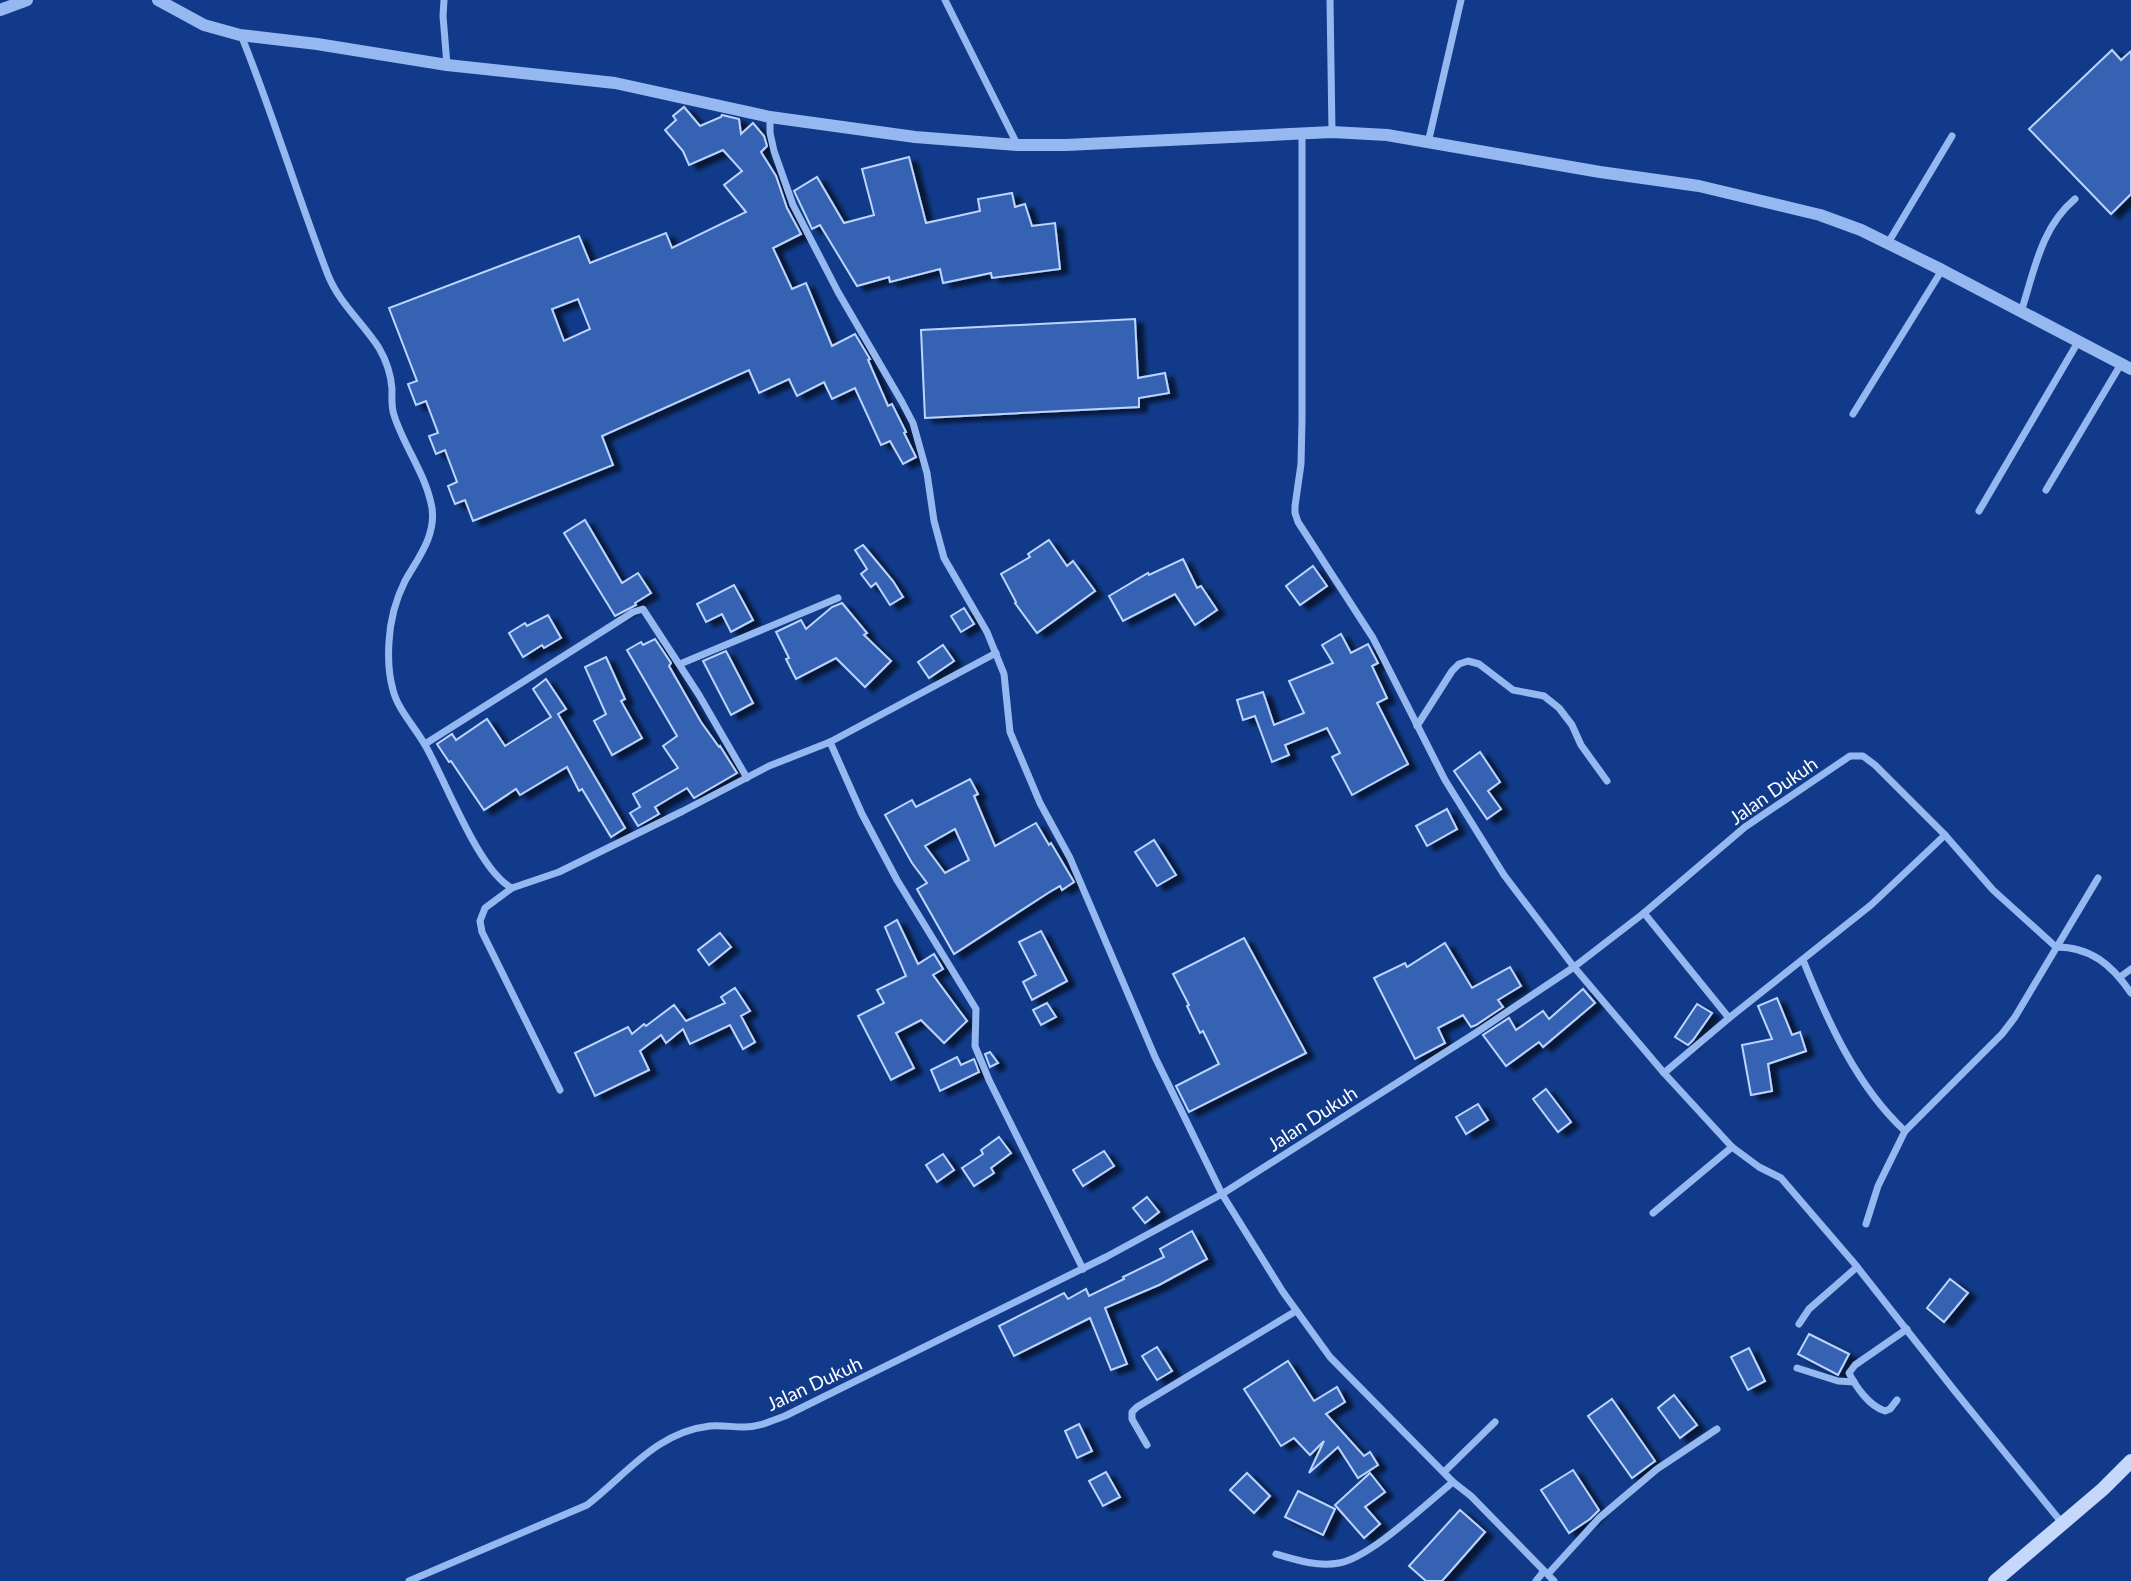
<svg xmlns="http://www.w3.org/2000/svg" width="2131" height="1581" font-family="Lato,sans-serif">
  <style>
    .building { fill: #3462b2; stroke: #bdd5fd; stroke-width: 2; fill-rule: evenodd; filter: url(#shadow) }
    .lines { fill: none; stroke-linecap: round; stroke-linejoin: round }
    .minor { stroke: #96b8f1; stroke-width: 7 }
    .tertiary { stroke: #96b8f1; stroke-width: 12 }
    .secondary { stroke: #c5d8fc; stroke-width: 14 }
    .labels { text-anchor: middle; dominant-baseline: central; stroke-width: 6; stroke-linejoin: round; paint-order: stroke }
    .street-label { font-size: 19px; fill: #fff; stroke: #113b8a }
  </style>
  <defs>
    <filter id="shadow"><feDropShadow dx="8" dy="4.5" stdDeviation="2" flood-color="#0009"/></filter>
  </defs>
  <rect width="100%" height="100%" fill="#113b8a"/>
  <g class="building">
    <polygon points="2112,50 2121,60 2131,51 2131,194 2111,214 2029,129"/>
    <path d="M684,107L700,126L721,117L722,115L739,119L741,134L753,123L764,136L767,146L761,152L776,176L787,208L801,234L773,248L792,289L806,283L832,346L855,334L870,359L868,360L888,406L892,404L906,432L904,433L916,457L903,464L890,441L881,445L855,388L832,399L824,382L797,396L789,379L759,393L749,370L602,436L613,465L473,521L465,500L455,504L448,486L457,482L445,450L436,454L429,436L438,433L426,401L416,405L408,384L417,381L389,308L579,236L590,263L666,233L672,248L746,212L724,185L742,171L723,150L689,165L683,151L665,130L676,120L673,116ZM578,299L590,329L564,341L552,309Z"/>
    <polygon points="909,157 926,223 980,211 978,199 1012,193 1015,207 1025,204 1032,226 1055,223 1060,269 992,278 991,273 943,283 940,269 890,282 889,277 857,286 820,225 812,229 794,191 817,177 844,223 874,215 862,169"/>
    <polygon points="1135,319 1138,378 1165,373 1169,393 1139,398 1139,407 925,418 921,330"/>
    <polygon points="585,520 622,583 638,573 651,593 635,603 636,605 615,616 564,533"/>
    <polygon points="1049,540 1067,566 1073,561 1095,591 1037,633 1015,603 1016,602 1001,574 1030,557 1028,554"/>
    <polygon points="863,545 893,581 903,597 890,605 876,583 871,587 861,574 867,569 855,550"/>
    <polygon points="1183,559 1197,588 1201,586 1217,610 1195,625 1175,594 1123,621 1109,596 1148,573 1149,575"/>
    <polygon points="1313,566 1327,586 1300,605 1286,586"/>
    <polygon points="734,585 753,620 731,632 722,614 706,622 697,604"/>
    <polygon points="842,603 867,633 864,635 891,661 865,687 836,658 796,679 786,659 789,658 776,632 801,620 806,629 832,607"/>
    <polygon points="964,608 974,624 961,632 951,616"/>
    <polygon points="548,615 561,638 544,648 542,645 523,657 509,633 525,623 527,626"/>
    <polygon points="1341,634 1351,653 1368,644 1378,663 1372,666 1387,698 1377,703 1408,764 1352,795 1332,757 1340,753 1327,728 1285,745 1289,755 1272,762 1255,716 1243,720 1237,700 1263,692 1274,725 1304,713 1289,681 1333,663 1322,645"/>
    <polygon points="655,639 671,663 669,666 701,722 719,747 720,746 737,773 694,798 687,788 655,807 659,814 638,826 630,813 640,807 633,794 678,768 663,746 677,736 627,650 641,642 643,645"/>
    <polygon points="943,645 954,661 929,678 918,662"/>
    <polygon points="726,651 753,703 731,715 703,661"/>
    <polygon points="606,657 625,699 621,701 642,738 612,755 594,721 606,714 585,667"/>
    <polygon points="546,679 566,709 558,714 625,828 611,837 582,789 579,791 567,767 520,795 516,789 484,810 451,761 449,762 437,744 452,734 456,740 487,719 505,746 551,717 533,689"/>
    <polygon points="1480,752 1500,782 1488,791 1501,809 1487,819 1454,771"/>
    <path d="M970,779L978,794L974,796L995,846L1036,823L1049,845L1051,843L1074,882L1062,890L1060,886L1048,893L954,954L917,889L927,883L912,863L885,815L912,800L916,807ZM955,829L969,860L945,873L925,846Z"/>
    <polygon points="1447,809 1457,829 1427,846 1416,826"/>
    <polygon points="1154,840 1176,875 1157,886 1135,852"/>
    <polygon points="897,920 918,964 934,954 943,969 933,975 967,1021 944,1043 921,1020 896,1033 914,1068 891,1080 858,1016 884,1003 877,990 906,976 885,927"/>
    <polygon points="1041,931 1067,981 1032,1000 1023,982 1036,975 1019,942"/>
    <polygon points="720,933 731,947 709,965 698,950"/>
    <polygon points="1244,938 1306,1053 1189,1112 1176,1086 1219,1064 1203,1031 1200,1033 1187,1006 1189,1005 1173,974"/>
    <polygon points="1445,943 1472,988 1510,967 1521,986 1498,1000 1503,1007 1476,1025 1471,1027 1463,1015 1438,1028 1445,1043 1415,1059 1374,978 1405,963 1407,967"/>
    <polygon points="735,988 750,1011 741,1016 755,1042 743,1049 730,1025 690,1044 683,1029 666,1043 661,1035 640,1051 649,1070 595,1096 575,1053 628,1027 632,1034 644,1024 646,1026 674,1005 686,1021 725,1003 721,997"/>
    <polygon points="1583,989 1595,1003 1543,1047 1539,1042 1506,1066 1483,1035 1509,1018 1516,1030 1543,1011 1549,1019"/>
    <polygon points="1777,998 1792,1035 1800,1032 1806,1051 1768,1064 1772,1091 1751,1095 1742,1045 1772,1039 1758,1006"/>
    <polygon points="1047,1003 1056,1017 1041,1025 1033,1010"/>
    <polygon points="1697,1004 1712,1013 1693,1040 1688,1045 1675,1037"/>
    <polygon points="990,1052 998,1063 990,1067 985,1054"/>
    <polygon points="957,1057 961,1065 974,1059 979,1072 940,1091 931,1070"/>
    <polygon points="1546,1089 1571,1122 1558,1132 1533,1099"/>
    <polygon points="1478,1104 1488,1120 1466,1134 1456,1117"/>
    <polygon points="999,1137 1011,1153 991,1168 994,1173 974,1186 962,1168 983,1154 981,1150"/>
    <polygon points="1104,1151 1114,1166 1083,1186 1073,1170"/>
    <polygon points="943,1154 954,1170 937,1182 926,1165"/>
    <polygon points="1147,1197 1159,1212 1145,1223 1133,1208"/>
    <polygon points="1192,1231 1207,1259 1159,1285 1105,1308 1127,1364 1111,1370 1090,1318 1014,1356 999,1326 1064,1293 1068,1299 1086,1289 1089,1296 1124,1279 1123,1277 1164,1257 1160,1249"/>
    <polygon points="1950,1279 1968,1293 1944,1322 1927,1308"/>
    <polygon points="1809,1334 1849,1354 1838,1375 1798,1354"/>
    <polygon points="1157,1347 1172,1371 1157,1380 1142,1356"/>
    <polygon points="1749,1348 1765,1381 1748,1390 1731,1357"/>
    <polygon points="1288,1361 1314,1401 1337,1387 1345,1402 1326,1414 1364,1456 1370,1452 1378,1465 1358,1478 1338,1447 1309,1473 1324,1441 1310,1455 1294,1438 1281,1446 1244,1389"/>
    <polygon points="1674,1395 1697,1425 1680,1438 1658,1408"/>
    <polygon points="1612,1399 1655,1461 1632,1478 1588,1416"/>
    <polygon points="1079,1424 1092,1451 1077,1458 1065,1431"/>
    <polygon points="1573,1470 1599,1510 1590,1519 1569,1533 1541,1490"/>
    <polygon points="1106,1472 1120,1497 1103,1506 1089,1481"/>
    <polygon points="1247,1473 1270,1496 1254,1513 1230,1490"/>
    <polygon points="1370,1473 1385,1492 1365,1507 1380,1524 1364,1538 1335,1505"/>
    <polygon points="1298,1491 1335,1509 1323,1535 1285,1517"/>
    <polygon points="1460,1510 1485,1532 1442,1581 1426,1581 1409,1566"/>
  </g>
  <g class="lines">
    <g class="minor">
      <polyline points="444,0 443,16 447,65"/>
      <polyline points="945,0 1017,144"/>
      <polyline points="1330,0 1332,132"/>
      <path d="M241,35C273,114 297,195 328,275C339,303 363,323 379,348C386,360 391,375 392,389C392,398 391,406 394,415C404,447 426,474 432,508C436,536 418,558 405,581C396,599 390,622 389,642C388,657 389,676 393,690C398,710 415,727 425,745C445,779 479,872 512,888"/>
      <polyline points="770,117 770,133 774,151 793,205 838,292 902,402 913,423 927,473 934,521 944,558 987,632 1004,674 1010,732 1040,803 1070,858 1155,1057 1222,1194 1283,1292 1330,1357 1453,1482 1471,1496 1554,1581"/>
      <polyline points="1302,135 1302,420 1301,464 1295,506 1295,513 1298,522 1373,638 1445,780 1504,875 1574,967 1664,1073 1732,1147 1759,1167 1781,1178 1854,1263 1954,1390 2062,1523"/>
      <polyline points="1428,143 1461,0"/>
      <polyline points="1888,243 1952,136"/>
      <path d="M2021,312C2034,272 2041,227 2075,199"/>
      <polyline points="1853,414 1942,270"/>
      <polyline points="2046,490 2121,364"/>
      <polyline points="1979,511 2078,342"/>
      <polyline points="680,664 838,598"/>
      <polyline points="1417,726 1452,671 1459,664 1468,661 1479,664 1513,690 1544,696 1559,708 1572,725 1581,745 1607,781"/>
      <polyline points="830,742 862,814 897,880 976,1009 975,1046 989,1080 1083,1269"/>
      <polyline points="425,744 633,612 643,609 699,695 747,778"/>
      <polyline points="1644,913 1729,1018 1871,905 1945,835"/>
      <path d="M1803,960C1827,1020 1857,1087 1905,1131"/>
      <polyline points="2120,977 2131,969"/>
      <polyline points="1664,1073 1729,1018"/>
      <polyline points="560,1090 482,932 480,921 485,908 512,888 559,872 683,811 769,766 830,742 996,653"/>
      <polyline points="1653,1213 1732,1147"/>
      <polyline points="1866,1224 1878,1186 1905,1131 2002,1034 2015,1017 2098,878"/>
      <polyline points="1799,1324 1809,1309 1857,1267"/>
      <polyline points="1797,1368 1838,1381 1854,1382"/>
      <path d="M1897,1400L1890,1409L1885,1411C1869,1406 1856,1387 1849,1373L1855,1365L1907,1329"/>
      <polyline points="1147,1445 1132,1419 1132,1412 1137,1407 1296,1311"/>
      <polyline points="1444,1472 1495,1422"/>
      <path d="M1276,1554C1296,1560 1318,1567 1339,1563C1370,1558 1428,1502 1453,1482"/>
      <polyline points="1548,1574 1599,1518 1657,1469 1717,1429"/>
      <path d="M409,1581L587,1505C626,1475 656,1432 710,1426C721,1425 732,1427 742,1427C757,1428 771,1421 785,1416L1106,1257L1222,1194L1474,1034L1574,967L1644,913L1745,827L1850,756H1863L1875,765L1945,835L1993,890L2056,947C2091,947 2112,965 2131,993"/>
      <polyline points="1536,1581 1544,1571"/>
    </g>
    <g class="tertiary">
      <polyline points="158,0 204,25 240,35 317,44 447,65 615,83 770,117 915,137 1017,145 1066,145 1332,132 1387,135 1600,172 1699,186 1820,215 1861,230 1942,270 2131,369"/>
      <polyline points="0,10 27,0"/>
    </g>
    <polyline class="secondary" points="1995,1581 2103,1489 2131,1461"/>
  </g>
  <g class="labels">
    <g class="street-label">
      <text transform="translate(1773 790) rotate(-35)">Jalan Dukuh</text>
      <text transform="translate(1312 1118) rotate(-33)">Jalan Dukuh</text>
      <text transform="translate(814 1383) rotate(-25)">Jalan Dukuh</text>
    </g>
  </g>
</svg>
